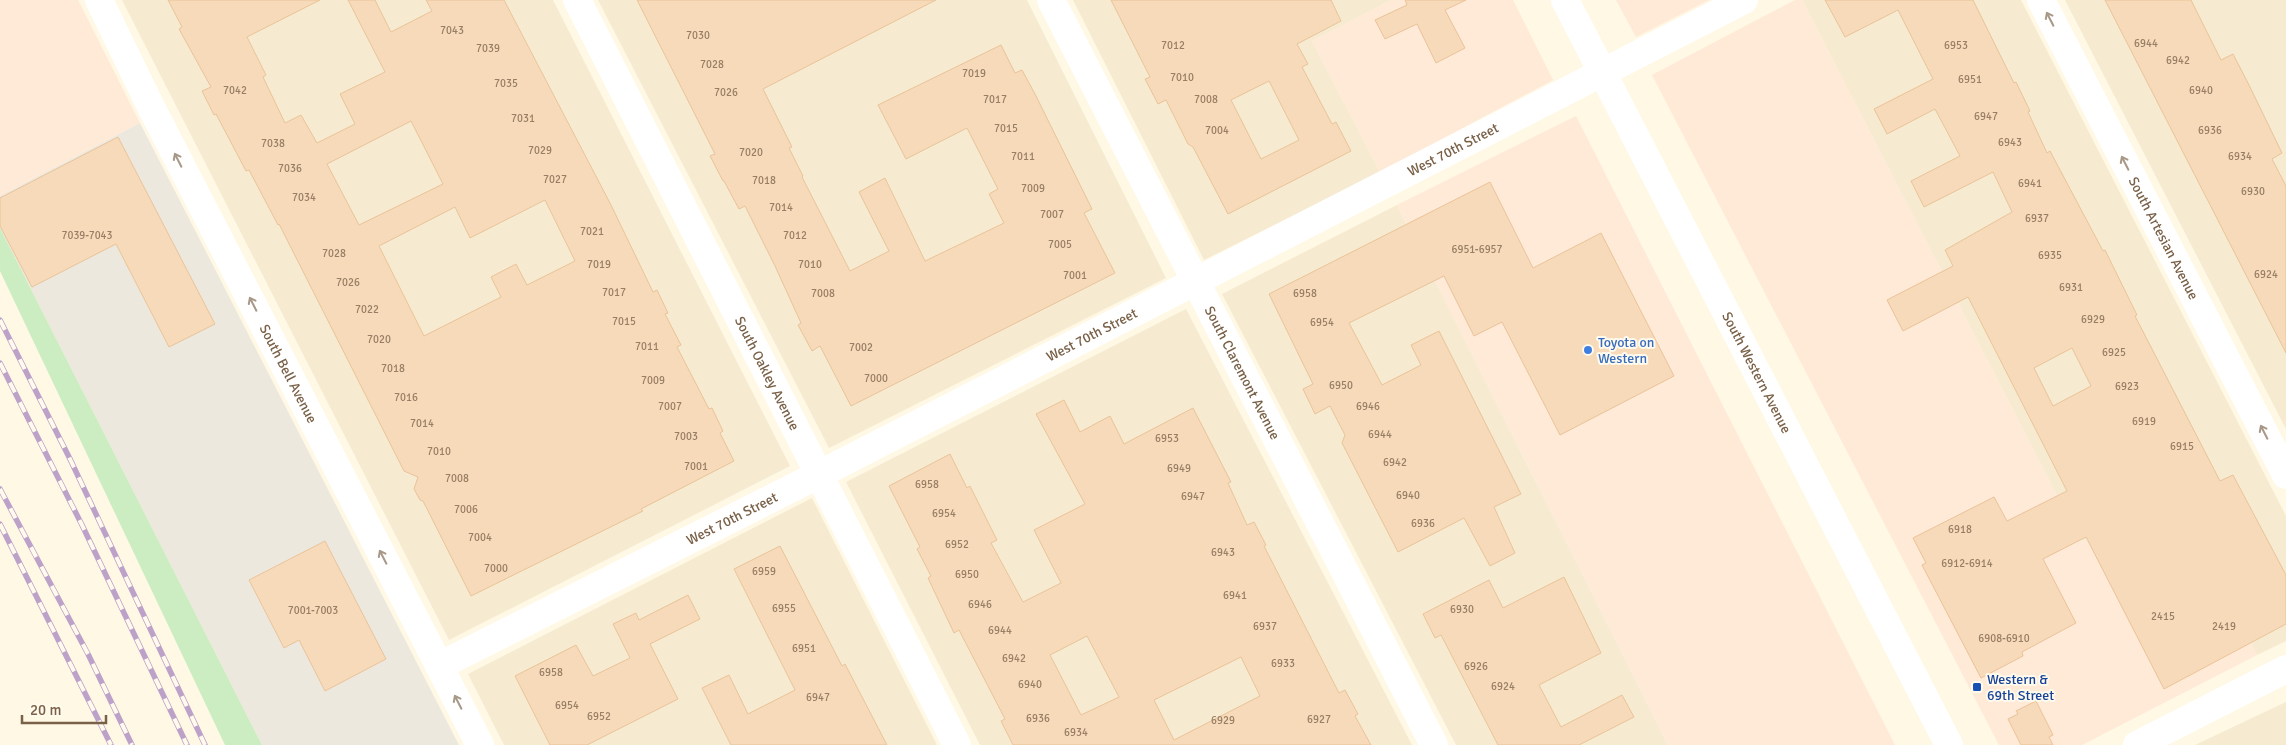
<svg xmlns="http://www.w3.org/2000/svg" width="2286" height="745" font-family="Signika,sans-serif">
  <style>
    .residential { fill: #f6ebd1 }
    .commercial { fill: #ffe9d7 }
    .industrial { fill: #ede8de }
    .green { fill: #ccedc1 }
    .building { fill: #f6dab9; stroke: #eac398; fill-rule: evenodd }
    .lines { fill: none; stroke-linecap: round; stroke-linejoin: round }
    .minor { stroke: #fff; stroke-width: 28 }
    .secondary { stroke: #fff; stroke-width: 28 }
    .rail-casing { stroke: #bca1c9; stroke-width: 5.5 }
    .rail { stroke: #fffaec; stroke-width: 4; stroke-dasharray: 11; stroke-linecap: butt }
    .oneway { stroke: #a89887 }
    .shop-dot { fill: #3f7fe0; stroke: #fffaec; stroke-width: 2 }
    .transit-dot { fill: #1a4fb4; stroke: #fffaec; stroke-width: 2 }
    .labels { text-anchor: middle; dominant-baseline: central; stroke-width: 4; stroke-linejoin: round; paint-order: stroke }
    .number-label { font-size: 11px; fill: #987e64 }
    .street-label { font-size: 14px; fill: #796047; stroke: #fffaec }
    .shop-label { font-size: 14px; fill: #366cbe; stroke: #fffaec; text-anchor: start }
    .transit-label { font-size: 14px; fill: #164399; stroke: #fffaec; text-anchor: start }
  </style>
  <rect width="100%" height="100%" fill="#fef8e4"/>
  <g class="residential">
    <polygon points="122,0 553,0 790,466 449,640"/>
    <polygon points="598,0 1027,0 1166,278 829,448"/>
    <polygon points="1073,0 1392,0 1312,41 1380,172 1204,260"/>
    <polygon points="1802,0 2021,0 2286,516 2286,641 2257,655 2174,495 2081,542"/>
    <polygon points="2065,0 2286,0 2286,429"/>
    <polygon points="1397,205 1668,745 1456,745 1222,294"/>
    <polygon points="1186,309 1412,745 980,745 846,482"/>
    <polygon points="812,498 937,745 504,745 468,674"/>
    <polygon points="2286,702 2286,745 2195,745"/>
  </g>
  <g class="commercial">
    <polygon points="0,0 78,0 140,123 0,196"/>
    <polygon points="1392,0 1513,0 1553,80 1380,172 1312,41"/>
    <polygon points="1616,0 1709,0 1636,37"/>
    <polygon points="1795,0 1802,0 2081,542 2174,495 2257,655 2082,745 1999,745 1652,75"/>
    <polygon points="1576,116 1895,745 1668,745 1397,205"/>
  </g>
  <polygon class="industrial" points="140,123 459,745 262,745 0,228 0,196"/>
  <polygon class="green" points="0,228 262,745 225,745 0,271"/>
  <g class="building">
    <path d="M168,0H320L247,37L266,75L263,77L285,123L301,115L317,143L355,124L340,94L385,72L348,0H375L391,32L432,11L426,0H504L611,205L653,292L657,290L668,313L665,314L681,345L677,347L709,409L712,408L723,431L720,433L734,461L641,509L643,511L471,596L423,501L420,500L414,489L418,477L404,471L279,224L278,225L249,170L246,171L216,114L214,115L202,91L211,87L179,29L182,27ZM411,121L443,184L359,225L327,164ZM545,200L575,261L527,285L516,264L491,277L501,297L424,336L379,246L455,207L470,238Z"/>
    <polygon points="637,0 936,0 763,89 792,147 789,148 803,176 802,177 850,271 889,251 859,192 885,178 925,261 1004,223 989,194 998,189 967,128 906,159 878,105 1001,45 1015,73 1022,70 1035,94 1092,209 1084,213 1115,273 851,406 820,346 812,351 798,325 801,323 775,266 745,206 739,209 724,181 723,181 710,156 715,154"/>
    <path d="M1111,0H1331L1341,21L1297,44L1308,64L1302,67L1332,124L1336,122L1351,151L1228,214L1193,147L1188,144L1166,100L1158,104L1145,79L1150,77ZM1269,81L1299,140L1261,159L1231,100Z"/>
    <polygon points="1405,0 1466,0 1445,10 1465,48 1436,63 1417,24 1385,39 1375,20 1407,5"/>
    <path d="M1825,0H1973L2014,83L2016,82L2030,111L2028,112L2047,153L2050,151L2103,251L2105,250L2137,315L2135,316L2220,481L2233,475L2286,575V624L2164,689L2086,537L2043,559L2076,623L2022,652L2023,656L1981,678L1922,565L1926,563L1913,538L1994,497L2007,521L2067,491L1968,297L1903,331L1887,300L1953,266L1945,250L2012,212L1993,172L1924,207L1911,181L1960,156L1935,109L1887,134L1874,109L1933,79L1898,10L1845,37ZM2072,348L2091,386L2053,406L2034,368Z"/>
    <polygon points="2105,0 2191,0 2221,60 2233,54 2249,85 2282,153 2272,159 2286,186 2286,353"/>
    <polygon points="118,137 215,324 169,347 116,244 32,287 0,226 0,198"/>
    <polygon points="1490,182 1533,268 1601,233 1674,376 1560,435 1502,322 1474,336 1444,276 1349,323 1382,385 1421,365 1411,345 1439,331 1521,494 1494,507 1515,553 1490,566 1464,518 1398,552 1342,443 1345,435 1330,406 1315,414 1303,389 1313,384 1269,294"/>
    <path d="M1064,400L1080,432L1110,416L1124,444L1193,408L1231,482L1228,483L1247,525L1254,522L1266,545L1264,546L1339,693L1345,690L1358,714L1355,716L1371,745H1013L1001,721L1005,719L974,659L959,630L954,633L928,578L931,576L917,549L920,547L889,486L950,454L967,488L970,486L997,540L991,543L1023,602L1061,583L1034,530L1085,504L1036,414ZM1087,636L1119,697L1081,715L1050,655ZM1241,657L1260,696L1174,740L1154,700Z"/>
    <polygon points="325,541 386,659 325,691 299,640 284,648 249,580"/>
    <polygon points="780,546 842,666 845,664 887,745 731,745 702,688 729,675 748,714 795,690 734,569"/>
    <polygon points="1564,577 1601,653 1539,685 1561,727 1622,695 1634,717 1579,745 1498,745 1441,635 1435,638 1423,614 1489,580 1503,608"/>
    <polygon points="688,595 700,619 650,644 678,699 587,745 550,745 515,676 576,645 593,676 630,658 613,624 636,613 639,620"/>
    <polygon points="2036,701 2053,735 2049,737 2053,745 2021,745 2008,719 2018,714 2016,711"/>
  </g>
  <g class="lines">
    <g class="minor">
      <path id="s1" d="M99,0L151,107L480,745"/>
      <path id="s2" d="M577,0L957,745"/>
      <path id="s3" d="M1051,0L1434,745"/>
      <path id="s4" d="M2041,0L2286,475"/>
      <path id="s5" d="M439,666L820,474L1744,0"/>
      <polyline points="2137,745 2286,669"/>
    </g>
    <path class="secondary" id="s6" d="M1565,0L1949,745"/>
    <g class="rail-casing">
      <g id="rail">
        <polyline points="0,320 70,459 205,745"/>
        <polyline points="0,363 82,525 187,745"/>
        <polyline points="0,489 88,654 132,745"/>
        <polyline points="0,524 111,745"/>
      </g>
    </g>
    <use href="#rail" class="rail"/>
  </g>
  <defs><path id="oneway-shaft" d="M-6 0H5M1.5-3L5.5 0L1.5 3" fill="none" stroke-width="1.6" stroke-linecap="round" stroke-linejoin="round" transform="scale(1.25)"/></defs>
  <g class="oneway">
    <use href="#oneway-shaft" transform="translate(2050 19) rotate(-117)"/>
    <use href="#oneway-shaft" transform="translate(178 160) rotate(-117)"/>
    <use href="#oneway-shaft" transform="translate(2125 163) rotate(-117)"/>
    <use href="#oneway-shaft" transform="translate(253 304) rotate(-117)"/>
    <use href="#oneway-shaft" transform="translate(2264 432) rotate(-117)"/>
    <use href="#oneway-shaft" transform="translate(383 557) rotate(-117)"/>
    <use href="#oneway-shaft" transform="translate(458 702) rotate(-117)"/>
  </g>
  <circle class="shop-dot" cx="1588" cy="350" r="5"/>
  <rect class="transit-dot" x="1972" y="682" width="10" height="10" rx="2.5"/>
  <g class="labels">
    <g class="number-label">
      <text x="452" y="30">7043</text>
      <text x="698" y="35">7030</text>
      <text x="2146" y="43">6944</text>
      <text x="1173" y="45">7012</text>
      <text x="1956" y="45">6953</text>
      <text x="488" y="48">7039</text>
      <text x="2178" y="60">6942</text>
      <text x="712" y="64">7028</text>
      <text x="974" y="73">7019</text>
      <text x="1182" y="77">7010</text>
      <text x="1970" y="79">6951</text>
      <text x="506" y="83">7035</text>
      <text x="235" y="90">7042</text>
      <text x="2201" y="90">6940</text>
      <text x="726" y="92">7026</text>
      <text x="995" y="99">7017</text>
      <text x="1206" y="99">7008</text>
      <text x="1986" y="116">6947</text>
      <text x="523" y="118">7031</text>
      <text x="1006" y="128">7015</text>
      <text x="1217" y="130">7004</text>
      <text x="2210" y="130">6936</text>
      <text x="2010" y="142">6943</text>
      <text x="273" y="143">7038</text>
      <text x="540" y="150">7029</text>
      <text x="751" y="152">7020</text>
      <text x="1023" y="156">7011</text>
      <text x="2240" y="156">6934</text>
      <text x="290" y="168">7036</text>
      <text x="555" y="179">7027</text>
      <text x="764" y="180">7018</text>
      <text x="2030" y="183">6941</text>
      <text x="1033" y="188">7009</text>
      <text x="2253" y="191">6930</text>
      <text x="304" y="197">7034</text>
      <text x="781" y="207">7014</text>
      <text x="1052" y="214">7007</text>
      <text x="2037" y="218">6937</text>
      <text x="592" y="231">7021</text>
      <text x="87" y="235">7039-7043</text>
      <text x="795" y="235">7012</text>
      <text x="1060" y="244">7005</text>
      <text x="1477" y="249">6951-6957</text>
      <text x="334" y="253">7028</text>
      <text x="2050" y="255">6935</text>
      <text x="599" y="264">7019</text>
      <text x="810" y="264">7010</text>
      <text x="2266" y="274">6924</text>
      <text x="1075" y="275">7001</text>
      <text x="348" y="282">7026</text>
      <text x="2071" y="287">6931</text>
      <text x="614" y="292">7017</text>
      <text x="823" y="293">7008</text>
      <text x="1305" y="293">6958</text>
      <text x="367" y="309">7022</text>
      <text x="2093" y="319">6929</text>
      <text x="624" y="321">7015</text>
      <text x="1322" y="322">6954</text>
      <text x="379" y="339">7020</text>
      <text x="647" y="346">7011</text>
      <text x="861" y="347">7002</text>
      <text x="2114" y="352">6925</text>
      <text x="393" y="368">7018</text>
      <text x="876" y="378">7000</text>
      <text x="653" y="380">7009</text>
      <text x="1341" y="385">6950</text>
      <text x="2127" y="386">6923</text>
      <text x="406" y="397">7016</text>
      <text x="670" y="406">7007</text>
      <text x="1368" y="406">6946</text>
      <text x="2144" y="421">6919</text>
      <text x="422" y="423">7014</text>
      <text x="1380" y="434">6944</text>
      <text x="686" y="436">7003</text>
      <text x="1167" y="438">6953</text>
      <text x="2182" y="446">6915</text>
      <text x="439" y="451">7010</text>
      <text x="1395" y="462">6942</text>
      <text x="696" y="466">7001</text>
      <text x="1179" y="468">6949</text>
      <text x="457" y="478">7008</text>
      <text x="927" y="484">6958</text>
      <text x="1408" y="495">6940</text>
      <text x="1193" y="496">6947</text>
      <text x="466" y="509">7006</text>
      <text x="944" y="513">6954</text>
      <text x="1423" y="523">6936</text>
      <text x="1960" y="529">6918</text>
      <text x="480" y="537">7004</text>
      <text x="957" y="544">6952</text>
      <text x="1223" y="552">6943</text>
      <text x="1967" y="563">6912-6914</text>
      <text x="496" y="568">7000</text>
      <text x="764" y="571">6959</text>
      <text x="967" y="574">6950</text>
      <text x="1235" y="595">6941</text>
      <text x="980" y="604">6946</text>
      <text x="784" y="608">6955</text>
      <text x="1462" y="609">6930</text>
      <text x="313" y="610">7001-7003</text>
      <text x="2163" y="616">2415</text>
      <text x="1265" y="626">6937</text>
      <text x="2224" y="626">2419</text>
      <text x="1000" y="630">6944</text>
      <text x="2004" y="638">6908-6910</text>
      <text x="804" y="648">6951</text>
      <text x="1014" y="658">6942</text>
      <text x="1283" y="663">6933</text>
      <text x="1476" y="666">6926</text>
      <text x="551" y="672">6958</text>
      <text x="1030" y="684">6940</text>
      <text x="1503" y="686">6924</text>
      <text x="818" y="697">6947</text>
      <text x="567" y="705">6954</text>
      <text x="599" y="716">6952</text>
      <text x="1038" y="718">6936</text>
      <text x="1319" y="719">6927</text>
      <text x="1223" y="720">6929</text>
      <text x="1076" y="732">6934</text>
    </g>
    <g class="street-label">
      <text stroke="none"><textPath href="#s5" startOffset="1138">West 70th Street</textPath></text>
      <text stroke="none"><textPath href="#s4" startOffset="268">South Artesian Avenue</textPath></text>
      <text stroke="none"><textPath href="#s5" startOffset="732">West 70th Street</textPath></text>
      <text stroke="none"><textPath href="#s2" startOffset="419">South Oakley Avenue</textPath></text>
      <text stroke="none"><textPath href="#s6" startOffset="419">South Western Avenue</textPath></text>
      <text stroke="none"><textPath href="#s1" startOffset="419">South Bell Avenue</textPath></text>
      <text stroke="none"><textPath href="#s3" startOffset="419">South Claremont Avenue</textPath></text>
      <text stroke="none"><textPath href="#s5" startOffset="328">West 70th Street</textPath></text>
    </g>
    <g class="shop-label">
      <text x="1598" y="342">Toyota on<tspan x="1598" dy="16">Western</tspan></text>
    </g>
    <g class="transit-label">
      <text x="1987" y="679">Western &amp;<tspan x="1987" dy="16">69th Street</tspan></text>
    </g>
  </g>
  <path d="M22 715v8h84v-8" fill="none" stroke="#796047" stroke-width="2.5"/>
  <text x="30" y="715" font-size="15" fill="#796047" stroke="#fffaec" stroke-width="4" paint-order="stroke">20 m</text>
</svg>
